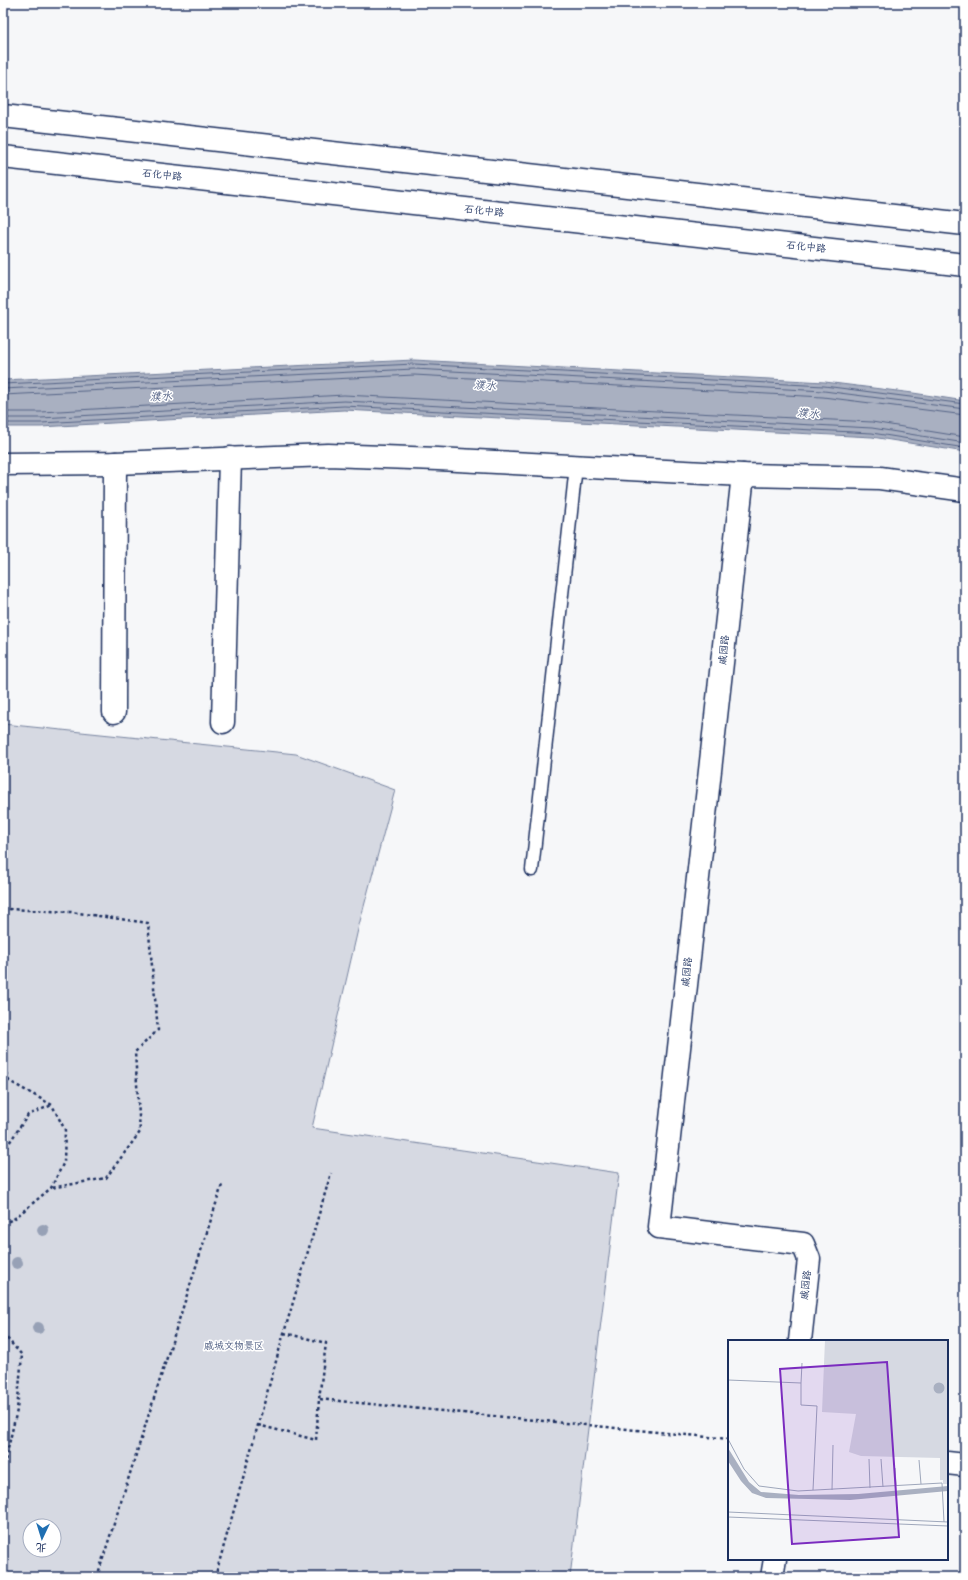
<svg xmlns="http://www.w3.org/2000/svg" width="968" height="1580" font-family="Kalam,'LXGW WenKai TC',sans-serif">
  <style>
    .green { fill: #d6d9e2; stroke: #7884a0; fill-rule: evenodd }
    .water { fill: #a9b0c1; stroke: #707c99 }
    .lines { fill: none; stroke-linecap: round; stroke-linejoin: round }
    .shore { stroke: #546386; stroke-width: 1 }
    .lane-casing { stroke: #1b2f5e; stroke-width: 15 }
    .street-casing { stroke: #1b2f5e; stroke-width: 25 }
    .secondary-casing { stroke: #1b2f5e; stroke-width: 25 }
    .path { stroke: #1b2f5e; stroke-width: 2.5; stroke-dasharray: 3 3; stroke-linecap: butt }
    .lane { stroke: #fff; stroke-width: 12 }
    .street { stroke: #fff; stroke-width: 22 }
    .secondary { stroke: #fff; stroke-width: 22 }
    .tree { fill: #97a1b6 }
    .labels { text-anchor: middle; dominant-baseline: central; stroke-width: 3; stroke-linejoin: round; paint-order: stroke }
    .street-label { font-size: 10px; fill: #1b2f5e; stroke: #fff }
    .park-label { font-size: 10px; fill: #4a5a7f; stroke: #fff }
    .water-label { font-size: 11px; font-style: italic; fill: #4d5c81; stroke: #fff }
    .inset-road { fill: none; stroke: #9ea7bb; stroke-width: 1 }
    .view { fill: #7b2cbf; fill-opacity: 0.15; stroke: #7b2cbf; stroke-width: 2 }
    .inset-edge { fill: none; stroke: #1b2f5e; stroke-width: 2 }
  </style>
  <rect width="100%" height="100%" fill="#f6f7f9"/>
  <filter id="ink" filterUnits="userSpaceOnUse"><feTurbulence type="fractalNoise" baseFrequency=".025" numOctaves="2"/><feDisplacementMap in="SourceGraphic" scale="8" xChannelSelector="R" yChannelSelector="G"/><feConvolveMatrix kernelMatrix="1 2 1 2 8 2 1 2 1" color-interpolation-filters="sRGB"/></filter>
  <g filter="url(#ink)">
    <path class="green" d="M3,724L296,754L395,790L359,925L312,1128L619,1173L570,1577H3ZM30,1526H54V1550H30Z"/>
    <polygon class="water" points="414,360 825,382 913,393 965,401 965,452 872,437 344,410 41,427 3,427 3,380"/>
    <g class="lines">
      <g class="shore">
        <polyline points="3,384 414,364 824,386 965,404"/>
        <polyline points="3,389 414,369 824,391 965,409"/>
        <polyline points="3,395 414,375 823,397 965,415"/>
        <polyline points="3,412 41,412 344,395 872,422 965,437"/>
        <polyline points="3,418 41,418 344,401 872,428 965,443"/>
        <polyline points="3,423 41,423 344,406 872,433 965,448"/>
      </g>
      <g class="lane-casing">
        <polyline id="lane" points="532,870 576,466"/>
      </g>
      <g class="street-casing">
        <g id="street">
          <polyline points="3,464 115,463 328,455 438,459 743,475 880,478 965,490"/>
          <polyline points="743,475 659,1227 803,1244 809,1259 800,1341"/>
          <polyline points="114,712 115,463"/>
          <polyline points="223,722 230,458"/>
          <polyline points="947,1463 965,1465"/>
          <polyline points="772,1577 775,1559"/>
        </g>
      </g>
      <g class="secondary-casing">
        <g id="secondary">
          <polyline points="3,116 965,224"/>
          <polyline points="3,157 965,265"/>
        </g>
      </g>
      <g class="path">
        <polyline points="3,911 8,909 71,912 148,923 158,1030 135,1052 140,1132 106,1178 51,1188"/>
        <polyline points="3,1062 9,1081 52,1105 65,1130 64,1162 51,1188 15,1218 3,1224"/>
        <polyline points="3,1080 9,1081"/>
        <polyline points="3,1152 28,1115 52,1105"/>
        <polyline points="284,1333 326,1343 319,1399"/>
        <polyline points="3,1334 22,1355 17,1410 3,1470"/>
        <polyline points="258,1425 316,1440 319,1399 729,1439"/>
        <polyline points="97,1577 222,1185"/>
        <polyline points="215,1577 284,1333 331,1173"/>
      </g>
      <use href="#lane" class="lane"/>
      <use href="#street" class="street"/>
      <use href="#secondary" class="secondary"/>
    </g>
    <g class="tree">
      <circle cx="43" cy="1230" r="6"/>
      <circle cx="17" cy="1263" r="6"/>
      <circle cx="38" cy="1328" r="6"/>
    </g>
  </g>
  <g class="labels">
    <g class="street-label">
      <text transform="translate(162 175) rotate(6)">石化中路</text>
      <text transform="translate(484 211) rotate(6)">石化中路</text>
      <text transform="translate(806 247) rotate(6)">石化中路</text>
      <text transform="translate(724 650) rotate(-84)">戚园路</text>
      <text transform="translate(687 972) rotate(-84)">戚园路</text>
      <text transform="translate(806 1285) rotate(-83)">戚园路</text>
    </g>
    <g class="park-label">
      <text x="234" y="1346">戚城文物景区</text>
    </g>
    <g class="water-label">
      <text transform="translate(485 386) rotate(4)">濮水</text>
      <text transform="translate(161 397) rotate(-2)">濮水</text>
      <text transform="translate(808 414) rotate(7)">濮水</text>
    </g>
  </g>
  <g transform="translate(728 1340)">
    <rect width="220" height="220" fill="#f6f7f9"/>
    <path d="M97,0H220V144H215V140H212V118L133,116L121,112L128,74L94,72Z" fill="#d6d9e2"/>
    <path d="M205.5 48a5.5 5.5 0 1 1 11 0a5.5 5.5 0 1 1-11 0ZM0,108L21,142L33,152L71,155L130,154L220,146V151L122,160L38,158L24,153L13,141L0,121Z" fill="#a9b0c1"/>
    <path class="inset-road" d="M0,40L73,43V65L89,66L85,150M73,43L74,23M0,99L16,129L31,146L70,151L214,143L216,182M141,119L142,148M153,119L155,147M191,120L193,144M167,128L168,145M104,150L105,105M0,172L220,182M0,177L220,186"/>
    <path class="view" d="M159,22L171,197L64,204L52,29Z"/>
    <rect width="220" height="220" class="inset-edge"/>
  </g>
  <rect width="968" height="1580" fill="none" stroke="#fff" stroke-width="16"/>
  <rect x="8" y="8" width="952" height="1564" fill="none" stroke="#1b2f5e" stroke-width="1.5" filter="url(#ink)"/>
  <g transform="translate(42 1538) rotate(184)"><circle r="19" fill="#ffffff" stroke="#a4acbf"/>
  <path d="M0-3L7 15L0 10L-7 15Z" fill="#1f6fb2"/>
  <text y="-6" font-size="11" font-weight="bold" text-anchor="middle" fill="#1b2f5e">北</text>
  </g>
</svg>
